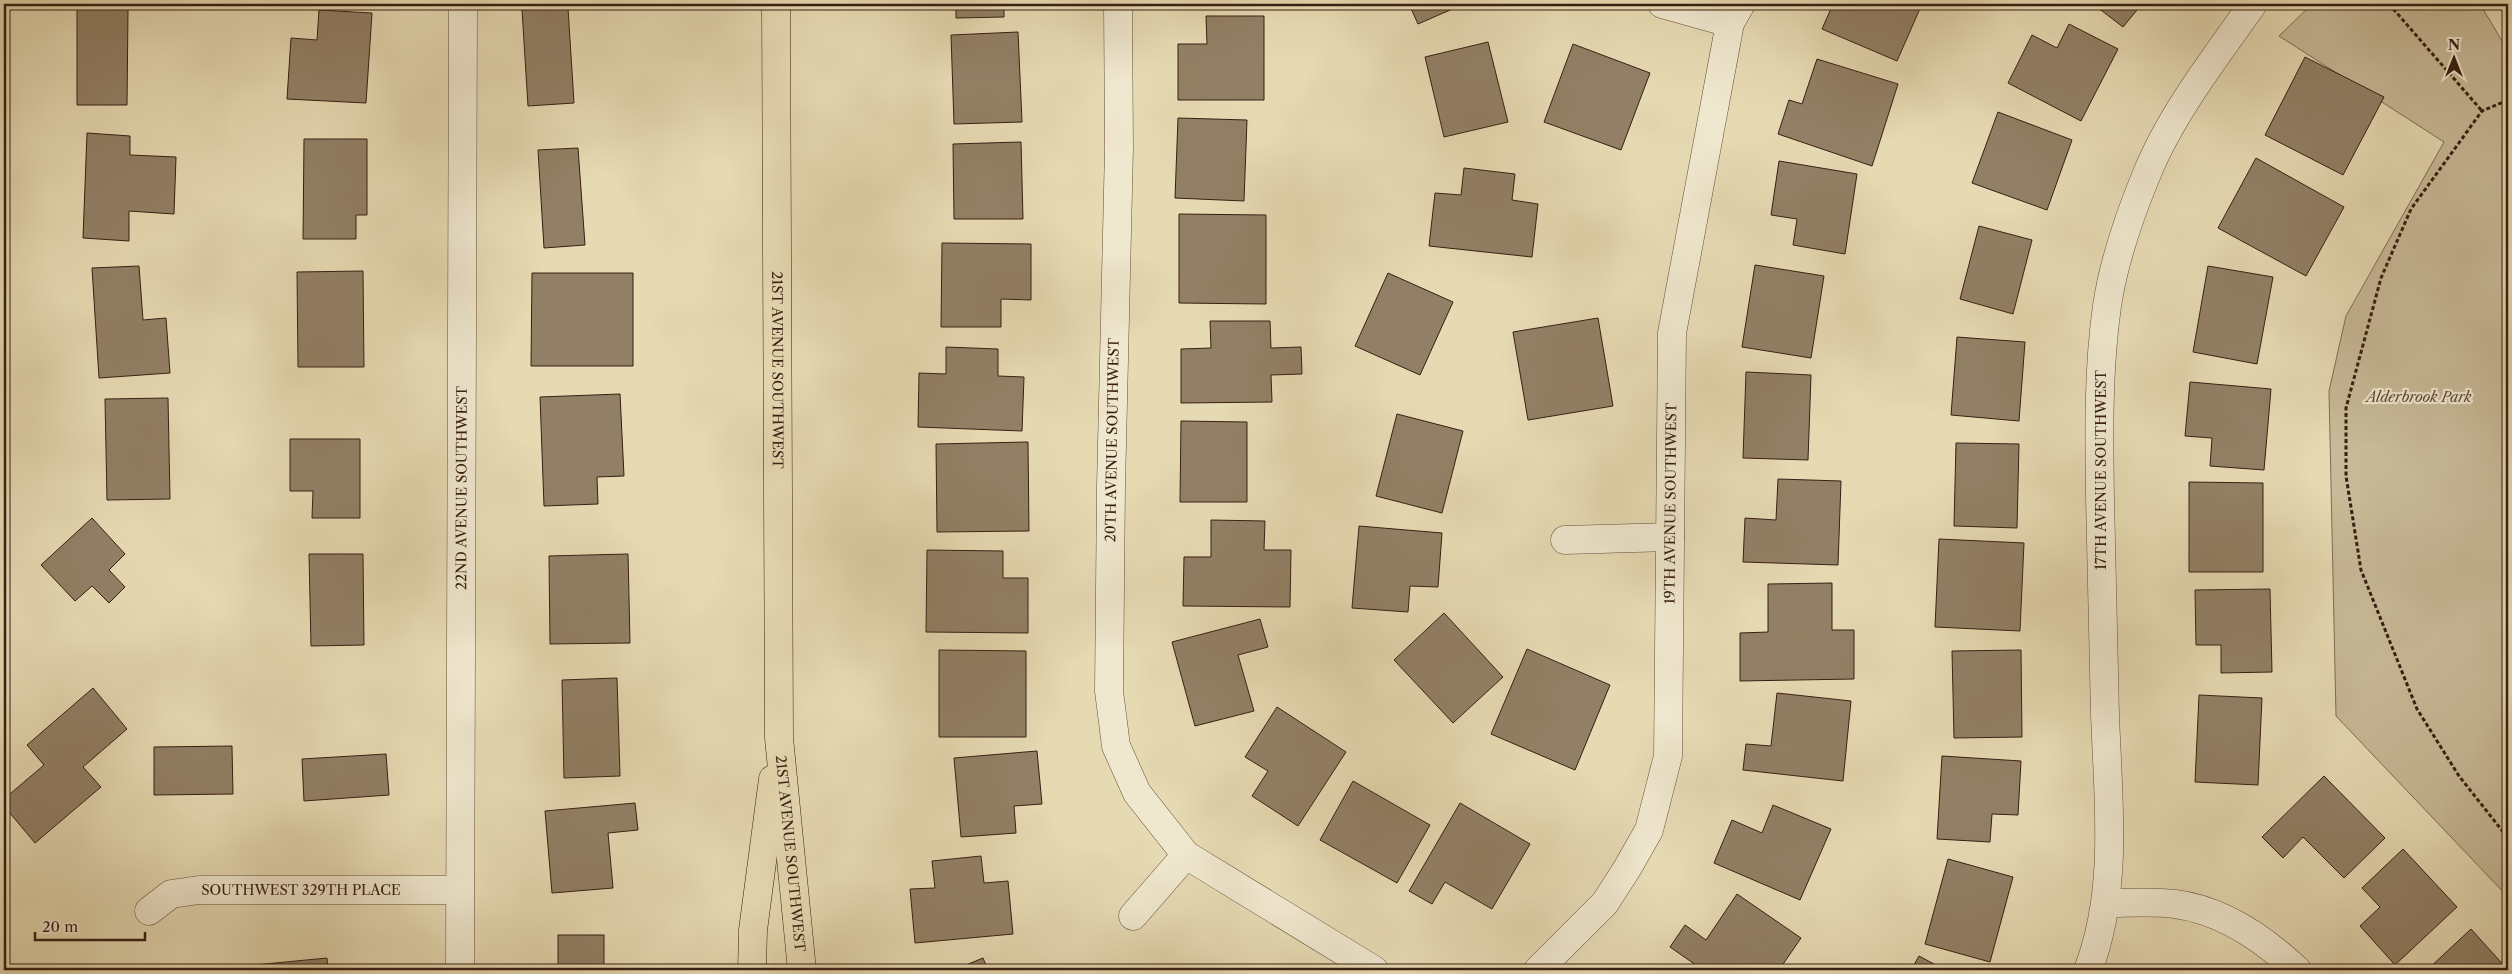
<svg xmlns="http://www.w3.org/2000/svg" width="2512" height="974" font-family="'Libre Caslon Text',serif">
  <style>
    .park { fill: #c8ba98; stroke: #806c55 }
    .building { fill: #928066; stroke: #381e12 }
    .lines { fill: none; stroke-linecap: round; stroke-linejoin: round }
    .street-casing { stroke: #644d3a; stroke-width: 29 }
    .primary-casing { stroke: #381e12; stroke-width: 29 }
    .path { stroke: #381e12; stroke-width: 3; stroke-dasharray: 4 2.5; stroke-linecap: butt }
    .street { stroke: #efe7ce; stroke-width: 28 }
    .primary { stroke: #e6dab3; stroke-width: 28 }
    .labels { text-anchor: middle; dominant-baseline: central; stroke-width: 4.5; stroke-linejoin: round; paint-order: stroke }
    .street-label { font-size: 14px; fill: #381e12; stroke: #efe7ce }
    .park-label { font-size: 14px; font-style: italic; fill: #5c4534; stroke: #efe7ce }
  </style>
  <rect width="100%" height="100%" fill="#e6dab3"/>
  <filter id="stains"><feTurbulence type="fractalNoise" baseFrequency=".004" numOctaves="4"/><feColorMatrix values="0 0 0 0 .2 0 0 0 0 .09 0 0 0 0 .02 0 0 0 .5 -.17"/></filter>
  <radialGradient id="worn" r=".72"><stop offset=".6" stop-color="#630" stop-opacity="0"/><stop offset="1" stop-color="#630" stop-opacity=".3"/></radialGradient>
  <polygon class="park" points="2312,4 2480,4 2508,51 2508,897 2336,716 2329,391 2346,316 2444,142 2279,36"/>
  <g class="building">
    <polygon points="956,4 1004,4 1004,17 956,18"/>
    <polygon points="1409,4 1464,4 1418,24"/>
    <polygon points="1833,4 1922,4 1897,61 1822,29"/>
    <polygon points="2093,4 2142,4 2123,27"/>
    <polygon points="568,8 574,103 528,106 522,10"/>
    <polygon points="77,9 128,9 127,105 77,105"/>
    <polygon points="319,10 372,13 366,103 287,99 291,38 317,40"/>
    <polygon points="1206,16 1264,16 1264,100 1178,100 1178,44 1207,44"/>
    <polygon points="2069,24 2118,49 2081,121 2008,83 2032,35 2057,48"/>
    <polygon points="1018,32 1022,122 954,124 951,35"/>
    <polygon points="1488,42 1508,122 1444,137 1425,57"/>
    <polygon points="1573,44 1650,73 1621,150 1544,122"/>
    <polygon points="2305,57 2384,97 2343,175 2265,135"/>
    <polygon points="1817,59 1898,84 1872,166 1778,134 1789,100 1802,104"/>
    <polygon points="1998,112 2072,140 2047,210 1972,183"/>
    <polygon points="1178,118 1247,120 1244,201 1175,198"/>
    <polygon points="87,133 130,136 130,155 176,157 174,214 129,211 129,241 83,238"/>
    <polygon points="304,139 367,139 367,215 356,215 356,239 303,239"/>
    <polygon points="1021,142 1023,219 954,219 953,144"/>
    <polygon points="578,148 585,245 544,248 538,150"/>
    <polygon points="2256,158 2344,207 2306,276 2218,228"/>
    <polygon points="1779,161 1857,174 1845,254 1793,245 1797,219 1771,215"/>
    <polygon points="1464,168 1515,174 1512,200 1538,204 1532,257 1429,246 1435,193 1461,195"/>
    <polygon points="1179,214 1266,215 1266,304 1179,303"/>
    <polygon points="1979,226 2032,240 2013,314 1960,299"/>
    <polygon points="942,243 1031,244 1031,300 1001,299 1001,327 941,327"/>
    <polygon points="1755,265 1824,276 1811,358 1742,347"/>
    <polygon points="139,266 143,320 166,318 170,373 99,378 92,268"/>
    <polygon points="2208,266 2273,277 2257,364 2193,352"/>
    <polygon points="363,271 364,367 298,367 297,272"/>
    <polygon points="532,273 633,273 633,366 531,366"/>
    <polygon points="1388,273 1453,302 1420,375 1355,346"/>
    <polygon points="1598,318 1613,406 1528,420 1513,332"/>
    <polygon points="1210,321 1270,321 1271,348 1301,347 1302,374 1271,375 1272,402 1181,403 1181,349 1211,348"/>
    <polygon points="1957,337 2025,342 2019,421 1951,415"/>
    <polygon points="946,347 998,349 998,376 1024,377 1022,431 918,427 919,373 946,374"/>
    <polygon points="1746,372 1811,375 1808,460 1743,458"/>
    <polygon points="2190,382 2271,389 2264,470 2210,466 2212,438 2185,436"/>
    <polygon points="620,394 624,476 597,477 598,504 544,506 540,397"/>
    <polygon points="168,398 170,499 107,500 105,399"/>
    <polygon points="1397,414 1463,431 1442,513 1376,496"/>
    <polygon points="1181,421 1247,422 1247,502 1180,502"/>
    <polygon points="290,439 360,439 360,518 312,518 313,491 290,491"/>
    <polygon points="1028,442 1029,531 937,532 936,444"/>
    <polygon points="1956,443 2019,444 2017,528 1954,526"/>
    <polygon points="1778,479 1841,481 1838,565 1743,562 1745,518 1776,520"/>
    <polygon points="2189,482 2263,483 2263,572 2189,572"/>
    <polygon points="92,518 125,554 109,570 125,587 109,603 92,586 75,601 41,565"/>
    <polygon points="1211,520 1265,521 1264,550 1291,550 1290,607 1183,606 1184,557 1211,557"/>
    <polygon points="1359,526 1442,533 1438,587 1410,586 1408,612 1352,608"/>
    <polygon points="1939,539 2024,543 2020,631 1935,627"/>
    <polygon points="927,550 1003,551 1003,578 1028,578 1028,633 926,632"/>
    <polygon points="309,554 363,554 364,645 311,646"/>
    <polygon points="628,554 630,643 550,644 549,556"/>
    <polygon points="1832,583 1832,630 1854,630 1854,679 1740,681 1740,633 1768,632 1768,584"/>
    <polygon points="2270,589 2272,672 2221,673 2221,645 2196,645 2195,590"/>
    <polygon points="1444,613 1503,677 1453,723 1394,660"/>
    <polygon points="1260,619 1268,647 1238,655 1254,711 1195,726 1172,642"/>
    <polygon points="1527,649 1610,685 1575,770 1491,734"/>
    <polygon points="939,650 1026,651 1026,737 939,737"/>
    <polygon points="2021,650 2022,737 1954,738 1952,651"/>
    <polygon points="617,678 620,776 564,778 562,680"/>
    <polygon points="93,688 127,729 83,767 101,787 35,843 4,806 4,799 44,765 27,745"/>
    <polygon points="1777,693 1851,701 1843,781 1743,770 1746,744 1771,746"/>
    <polygon points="2199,695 2262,698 2258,785 2195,782"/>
    <polygon points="1277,707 1346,752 1298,826 1252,796 1268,771 1245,757"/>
    <polygon points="232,746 233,794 154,795 154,747"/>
    <polygon points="1037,751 1042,804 1014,806 1016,833 961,837 954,758"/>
    <polygon points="386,754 389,795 304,801 302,759"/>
    <polygon points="1942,756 2021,761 2018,815 1992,814 1990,842 1937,839"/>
    <polygon points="2324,776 2385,838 2344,878 2303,837 2283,858 2262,837"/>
    <polygon points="1353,781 1430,825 1397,883 1320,840"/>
    <polygon points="635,803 638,830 608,833 613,888 552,893 545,811"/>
    <polygon points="1460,803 1530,844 1492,909 1445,882 1432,904 1409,891"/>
    <polygon points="1773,805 1831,829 1800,900 1714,863 1732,820 1762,833"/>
    <polygon points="2403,849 2457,907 2395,965 2360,926 2380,907 2362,888"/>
    <polygon points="981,856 984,883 1008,881 1013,934 915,943 910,889 935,888 932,861"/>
    <polygon points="1948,859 2013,877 1990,962 1925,944"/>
    <polygon points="1737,894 1801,938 1779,970 1703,970 1670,947 1685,925 1706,940"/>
    <polygon points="2471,929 2508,970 2427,970"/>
    <rect x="558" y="935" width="46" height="35"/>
    <polygon points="1919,956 1945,970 1911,970"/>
    <polygon points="327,958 328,970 245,970 244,966"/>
    <polygon points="983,958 988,970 954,970"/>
  </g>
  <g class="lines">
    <g class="street-casing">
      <g id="street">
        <polyline points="1118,4 1119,148 1111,487 1109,691 1116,746 1137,793 1186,855 1374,970"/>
        <polyline points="1662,4 1730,23"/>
        <polyline points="1565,540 1670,537"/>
        <path d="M2106,903C2128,903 2152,901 2175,904C2221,910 2263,938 2297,970"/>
        <path id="s1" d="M149,911L171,894L199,890H459"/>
        <polyline points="1133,916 1186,855"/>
        <path id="s2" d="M460,970L463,4"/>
        <path id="s3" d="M1538,970L1605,903L1628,867L1649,830L1668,756L1672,333L1730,23L1741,4"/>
        <path d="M2088,970C2119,890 2108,799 2105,715C2103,642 2101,570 2100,498C2099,434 2098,369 2107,306C2114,259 2130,214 2148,171C2172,113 2217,55 2253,4"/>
      </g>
    </g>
    <g class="primary-casing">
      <g id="primary">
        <path id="s4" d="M776,4L779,738L802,970"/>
        <polyline points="752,970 753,930 773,779"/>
      </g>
    </g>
    <g class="path">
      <polyline points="2389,4 2482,111"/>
      <polyline points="2508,100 2482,111 2411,209 2381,278 2346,408 2346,476 2361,570 2417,709 2459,776 2508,838"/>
    </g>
    <use href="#street" class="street"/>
    <use href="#primary" class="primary"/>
  </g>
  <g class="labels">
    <g class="street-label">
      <text stroke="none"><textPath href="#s4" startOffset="366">21ST AVENUE SOUTHWEST</textPath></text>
      <text transform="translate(1112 440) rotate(-89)">20TH AVENUE SOUTHWEST</text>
      <text transform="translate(2101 470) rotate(-90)">17TH AVENUE SOUTHWEST</text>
      <text stroke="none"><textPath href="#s2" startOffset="482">22ND AVENUE SOUTHWEST</textPath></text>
      <text stroke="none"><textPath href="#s3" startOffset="509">19TH AVENUE SOUTHWEST</textPath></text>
      <text stroke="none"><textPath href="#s4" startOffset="850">21ST AVENUE SOUTHWEST</textPath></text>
      <text stroke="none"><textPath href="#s1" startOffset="158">SOUTHWEST 329TH PLACE</textPath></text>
    </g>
    <g class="park-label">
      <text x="2419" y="397">Alderbrook Park</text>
    </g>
  </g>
  <rect width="2512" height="974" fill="none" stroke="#e6dab3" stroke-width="20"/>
  <rect x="5" y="5" width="2502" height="964" fill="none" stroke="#381e12" stroke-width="2.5"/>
  <rect x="10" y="10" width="2492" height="954" fill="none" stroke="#381e12"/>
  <g transform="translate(2454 58)" stroke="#efe7ce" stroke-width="4" paint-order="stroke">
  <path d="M0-4L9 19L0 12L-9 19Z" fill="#381e12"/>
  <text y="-8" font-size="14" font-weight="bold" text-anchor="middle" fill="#381e12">N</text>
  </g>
  <path d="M35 932v8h110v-8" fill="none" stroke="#381e12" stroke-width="2.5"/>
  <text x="42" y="932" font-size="15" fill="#381e12" stroke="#efe7ce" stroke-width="4" paint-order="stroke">20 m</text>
  <rect width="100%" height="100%" filter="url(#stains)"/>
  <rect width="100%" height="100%" fill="url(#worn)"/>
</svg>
